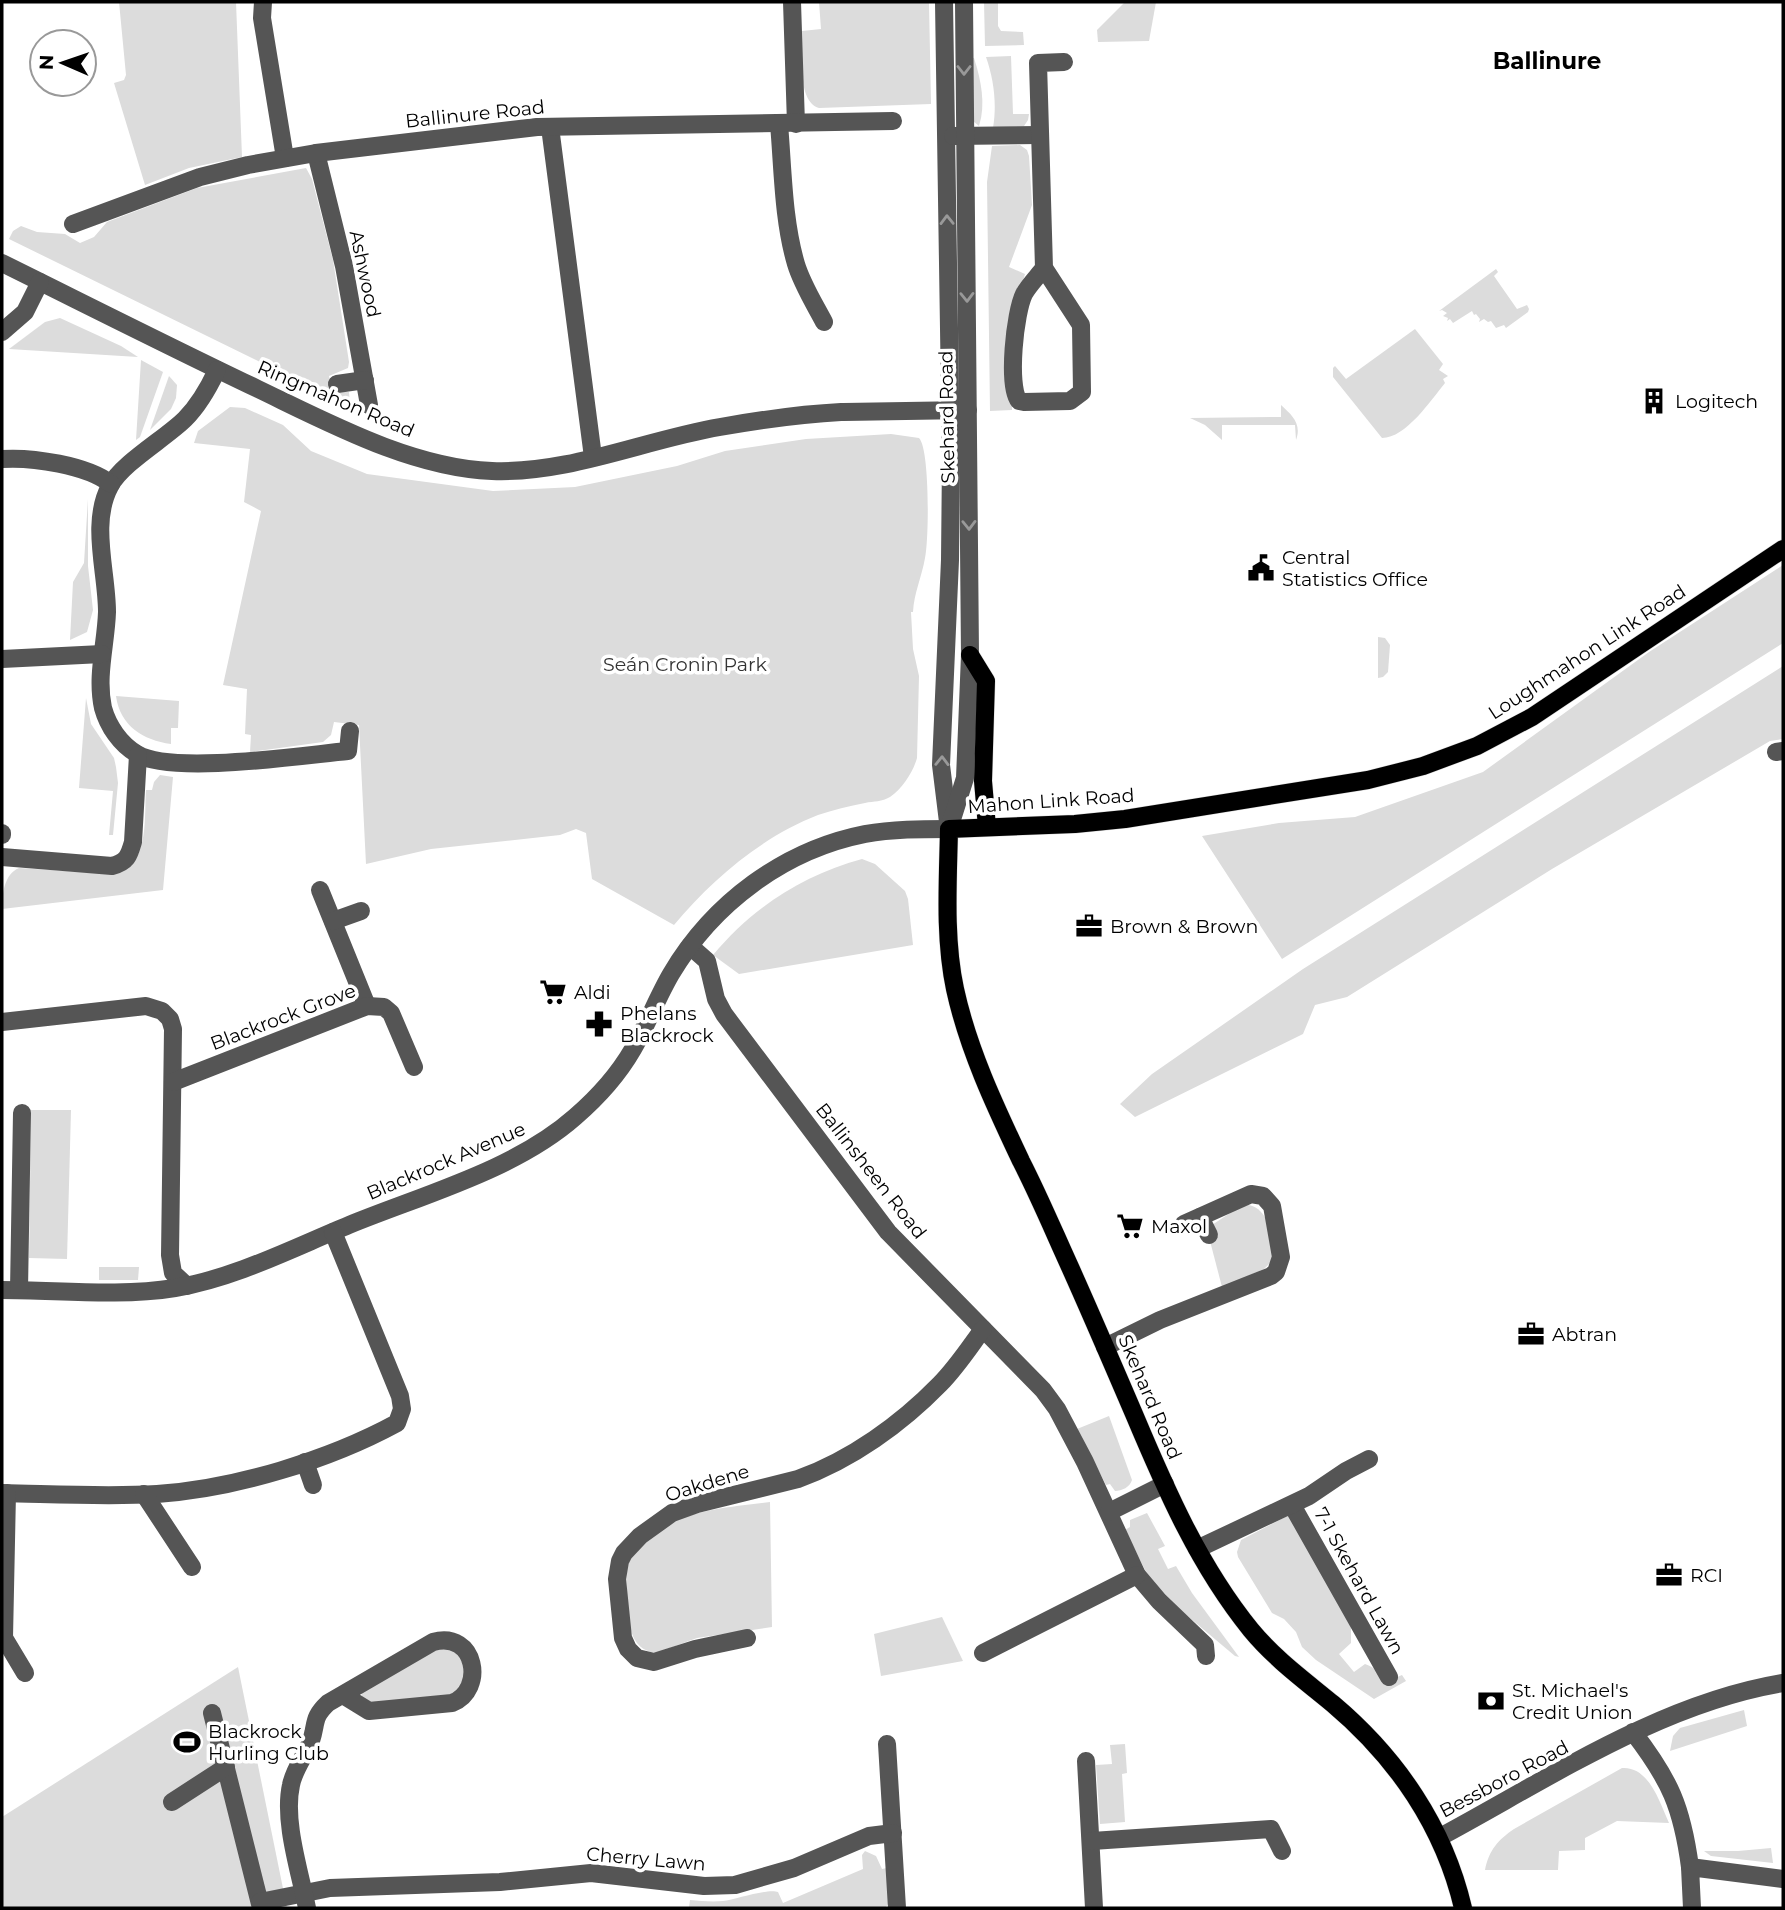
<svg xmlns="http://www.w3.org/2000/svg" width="1785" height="1910" font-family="Montserrat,sans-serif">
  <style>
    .green { fill: #dcdcdc }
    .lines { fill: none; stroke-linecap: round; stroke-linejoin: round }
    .major-casing { stroke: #dbdbdb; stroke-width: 19 }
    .minor { stroke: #555; stroke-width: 18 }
    .major { stroke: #000; stroke-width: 18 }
    .oneway { stroke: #999 }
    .labels { text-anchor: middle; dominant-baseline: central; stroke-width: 7; stroke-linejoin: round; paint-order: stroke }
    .street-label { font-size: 19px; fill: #000; stroke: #fff }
    .poi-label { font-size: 19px; fill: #000; stroke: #fff; text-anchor: start }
    .park-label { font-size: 19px; fill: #333; stroke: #fff }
    .quarter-label { font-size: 23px; font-weight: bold; fill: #000; stroke: #fff }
  </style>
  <rect width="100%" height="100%" fill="#fff"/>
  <g class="green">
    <polygon points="119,2 236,2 242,157 189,168 145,185 114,83 124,80 126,75"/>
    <path d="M819,2H929L931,104L819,108C796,101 803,51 802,31L821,29Z"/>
    <polygon points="984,2 998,2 998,26 1001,31 1023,32 1024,45 985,46"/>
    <polygon points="1125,2 1156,2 1149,41 1098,42 1097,30"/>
    <path d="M1011,56L1013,114H1029L1028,120L1024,126L993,128C997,104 994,80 986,57Z"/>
    <path d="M969,58H974C981,80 986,104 979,126L973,121Z"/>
    <polygon points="1020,145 1027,150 1029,156 1032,205 1009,267 1025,274 1010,325 1012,410 990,411 987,182 992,146"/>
    <polygon points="306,168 312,179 333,260 349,362 348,368 329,376 332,392 349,392 350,406 9,239 13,231 21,226 37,232 65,234 80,243 94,237 107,222 197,188"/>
    <polygon points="1496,269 1498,272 1494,276 1517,309 1527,305 1529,309 1528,312 1506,328 1504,325 1496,328 1491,321 1488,322 1484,319 1479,322 1480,319 1476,314 1474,315 1472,311 1453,323 1450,319 1447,321 1448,318 1443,316 1447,313 1442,310 1439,311"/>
    <polygon points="60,318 121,346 138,357 9,349 45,322"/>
    <path d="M1415,329L1443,364L1439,370L1448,376L1443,379L1445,383C1431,400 1406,438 1382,438L1333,377V368L1335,366L1346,379Z"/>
    <polygon points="141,360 163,372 140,437 136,440"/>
    <polygon points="169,376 177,385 176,398 171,409 150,430"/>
    <path d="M1281,405C1292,415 1302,424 1296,440L1295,425H1222V440L1205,425L1190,418L1281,417Z"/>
    <path d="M230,407L245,408L283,425L311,451L367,474L493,491L575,487L677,466L725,451L806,439L891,434L919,438C930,449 929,540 925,558C922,576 914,593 913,612H911L913,649L919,676L917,758C913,772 903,788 890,797C882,802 874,801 865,803C849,806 833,810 818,815C763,836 711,880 674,925L592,879L586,833L576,829L560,835L431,849L366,864L359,725L334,722L331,735L323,742L250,752L251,735L245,734L247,689L223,685L261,511L244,502L250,449L194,443L198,431Z"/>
    <polygon points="88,499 88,566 93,610 87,632 70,640 73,582 84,563"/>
    <polygon points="1783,565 1783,643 1282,959 1202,836 1279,823 1355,817 1483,772 1649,652"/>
    <polygon points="1378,637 1385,638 1390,645 1388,672 1383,677 1378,678"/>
    <polygon points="1783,666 1783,739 1770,741 1552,869 1347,997 1315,1005 1303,1034 1135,1117 1120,1104 1152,1074 1303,969"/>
    <path d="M116,696L179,701L178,728H171V744C143,740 120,726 116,696Z"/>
    <polygon points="86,698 91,724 114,758 116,767 118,783 113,835 109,835 113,791 79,788"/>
    <path d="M160,775L173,777L163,890L2,909C2,895 4,874 19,868L113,874C150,867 144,820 146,790H152L154,782Z"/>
    <path d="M862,859L875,864L905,891L908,899L913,945L739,974L713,955C752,908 803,875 862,859Z"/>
    <polygon points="31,1110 71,1110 67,1259 29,1258"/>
    <path d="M1248,1205C1270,1208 1274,1242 1272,1261L1264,1269L1222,1287L1210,1241L1212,1225L1239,1207Z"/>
    <polygon points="99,1267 139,1267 138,1280 99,1280"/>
    <path d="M1109,1416L1132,1480C1130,1487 1122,1491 1115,1491L1110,1484L1106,1485L1077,1429Z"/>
    <path d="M770,1502L772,1627L697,1638L656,1653C628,1650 628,1618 627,1597C627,1585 624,1571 630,1560C633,1554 639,1547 643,1543C677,1509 726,1508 770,1502Z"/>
    <polygon points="1147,1513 1165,1546 1158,1549 1168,1569 1176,1566 1192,1593 1239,1657 1235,1656 1178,1608 1149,1578 1125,1530 1130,1527 1130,1520"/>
    <path d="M1289,1515L1351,1627V1643L1339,1654L1354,1672L1365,1664C1384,1670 1378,1686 1402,1675L1406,1681L1374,1699L1316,1660L1302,1647L1296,1632L1284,1619L1272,1613L1238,1557L1237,1552L1241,1540Z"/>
    <polygon points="942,1617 963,1661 881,1676 874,1634"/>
    <path d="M450,1646C465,1662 469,1672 460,1693L373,1706L361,1698L362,1693L435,1648Z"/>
    <polygon points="238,1667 287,1908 2,1908 2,1817"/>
    <polygon points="1744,1710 1747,1726 1670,1751 1673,1736 1680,1728"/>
    <polygon points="1125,1744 1127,1773 1122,1774 1125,1822 1100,1824 1096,1765 1112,1764 1110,1745"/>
    <path d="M1622,1768C1649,1766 1660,1803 1669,1823L1617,1821L1585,1838V1850L1559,1851L1558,1870H1485C1489,1850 1498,1840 1514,1829Z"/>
    <polygon points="1771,1848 1773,1863 1711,1856 1704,1851 1738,1851"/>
    <path d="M865,1851L876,1856L882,1869L887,1868L889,1903L885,1908H689L690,1900C701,1901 712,1902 723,1901C736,1899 769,1888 778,1892L783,1903L863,1869L862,1855Z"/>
  </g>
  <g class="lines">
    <g class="major-casing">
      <g id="major">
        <polyline points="970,655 986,681 983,781 987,827"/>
        <path d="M1463,1908C1444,1827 1397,1758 1333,1704C1304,1680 1275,1659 1251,1630C1199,1566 1166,1490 1134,1414C1113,1365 1092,1316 1070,1267C1054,1232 1039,1196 1021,1161C995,1106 968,1049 955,989C944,937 948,881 949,829L1075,824L1125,819L1368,780L1423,766L1477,746L1532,717L1783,549"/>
      </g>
    </g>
    <g class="minor">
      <polyline points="263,2 262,18 285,158"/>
      <polyline points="792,2 796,124"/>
      <polyline points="944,2 951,459 950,560 941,765 948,822"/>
      <path d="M779,124C783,170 783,220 796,264C802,284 814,303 824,322"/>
      <polyline points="550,127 593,457"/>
      <polyline points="953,136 1039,135"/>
      <polyline points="316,153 344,266 369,405"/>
      <polyline points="73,224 200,177 248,165 316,153 537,127 893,121"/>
      <path d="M2,263C87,305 172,348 258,389C329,423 412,468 492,471C569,474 644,440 720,427C760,420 800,414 841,412C883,411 925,411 968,410"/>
      <path d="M1044,268C1038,276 1029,285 1024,294C1015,312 1007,386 1019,401L1024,402L1070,401L1082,392L1081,325L1044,268L1038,63L1064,62"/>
      <polyline points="2,332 25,312 40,282"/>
      <path d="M217,370C209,387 199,405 185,419C166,438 122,463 110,486C90,523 107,572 107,612C106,644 96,676 103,708C108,726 120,744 137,754C172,775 304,755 348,751L350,731"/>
      <polyline points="337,384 365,380"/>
      <path d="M2,459C32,457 87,465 111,484"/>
      <polyline points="2,659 102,654"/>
      <polyline points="1776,752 1783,751"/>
      <polyline points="949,829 965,778 970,655 964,2"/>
      <polyline points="2,835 2,833"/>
      <path d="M2,857L112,866C127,862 129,856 133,842L138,755"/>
      <polyline points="320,890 367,1006"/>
      <polyline points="333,921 361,911"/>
      <polyline points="690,946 707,961 716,999 724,1014 888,1232 1043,1390 1057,1409 1085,1462 1137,1575 1159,1601 1205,1645 1206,1656"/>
      <polyline points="2,1022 146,1006 162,1011 170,1019 173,1029 170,1255 173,1273 187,1286"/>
      <polyline points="173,1082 367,1006 384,1007 391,1013 414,1067"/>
      <polyline points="1200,1217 1209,1235"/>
      <path d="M2,1290C59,1290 118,1297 175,1288C235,1278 293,1248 349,1225C422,1195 515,1170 575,1117C597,1098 618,1075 633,1049C647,1025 657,998 671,974C713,903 784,850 865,834C893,829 921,829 949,829"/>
      <polyline points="19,1290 22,1113"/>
      <polyline points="1105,1347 1160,1320 1271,1276 1276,1272 1281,1257 1272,1206 1263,1196 1251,1194 1184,1224"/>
      <polyline points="305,1462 313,1485"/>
      <path d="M2,1493C53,1494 106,1497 157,1494C234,1489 329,1460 397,1423L402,1409L400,1396L333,1232"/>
      <polyline points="7,1493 4,1638 25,1673"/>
      <polyline points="144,1494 192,1567"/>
      <polyline points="1292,1505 1389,1677"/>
      <polyline points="1109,1512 1165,1484"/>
      <polyline points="1197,1549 1309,1496 1346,1471 1369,1459"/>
      <path d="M747,1638L695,1649L654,1662L637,1658L628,1649L623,1638L617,1579L620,1561L624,1553L640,1536L672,1513L697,1504L798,1479C851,1460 901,1424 940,1384C956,1368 969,1348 983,1329"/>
      <polyline points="983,1653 1137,1575"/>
      <polyline points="212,1713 261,1908"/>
      <path d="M1633,1732C1670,1780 1682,1807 1690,1867"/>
      <polyline points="887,1744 897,1908"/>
      <polyline points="1086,1761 1094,1908"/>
      <polyline points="172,1802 226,1767"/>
      <path d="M1440,1837C1548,1779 1661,1703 1783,1683"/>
      <polyline points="1092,1841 1271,1829 1282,1851"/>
      <polyline points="260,1902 330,1888 500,1882 591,1873 704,1886 735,1885 794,1868 869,1836 893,1833"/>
      <path d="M307,1908C300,1872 283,1821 291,1785C294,1769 305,1756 311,1741C317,1723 312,1718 328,1703L433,1642C476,1630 486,1690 452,1703L369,1711L343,1695"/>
      <polyline points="1692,1908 1690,1867 1783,1879"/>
    </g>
    <use href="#major" class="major"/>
  </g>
  <defs><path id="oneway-chevron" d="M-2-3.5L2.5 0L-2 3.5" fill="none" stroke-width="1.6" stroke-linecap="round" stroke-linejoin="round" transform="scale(1.75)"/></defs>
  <g class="oneway">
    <use href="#oneway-chevron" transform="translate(964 70) rotate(90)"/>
    <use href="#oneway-chevron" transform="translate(947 220) rotate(-91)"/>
    <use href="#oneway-chevron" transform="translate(967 297) rotate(89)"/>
    <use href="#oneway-chevron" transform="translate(969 525) rotate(89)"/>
    <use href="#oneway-chevron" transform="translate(942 761) rotate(-89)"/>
  </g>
  <defs>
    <g id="building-bare" transform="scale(2.1)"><path d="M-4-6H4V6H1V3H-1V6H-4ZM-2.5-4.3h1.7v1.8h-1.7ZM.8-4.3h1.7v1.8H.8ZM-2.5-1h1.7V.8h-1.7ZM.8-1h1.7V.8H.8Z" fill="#000" stroke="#fff" stroke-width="2.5" paint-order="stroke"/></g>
    <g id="civic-bare" transform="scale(2.1)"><path d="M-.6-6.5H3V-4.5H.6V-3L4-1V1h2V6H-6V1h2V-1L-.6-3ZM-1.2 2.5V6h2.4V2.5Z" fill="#000" stroke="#fff" stroke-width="2.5" paint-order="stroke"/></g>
    <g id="office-bare" transform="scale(2.1)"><path d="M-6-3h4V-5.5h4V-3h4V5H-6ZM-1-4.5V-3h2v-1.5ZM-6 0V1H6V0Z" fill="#000" stroke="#fff" stroke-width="2.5" paint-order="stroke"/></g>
    <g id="supermarket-bare" transform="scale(2.1)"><path d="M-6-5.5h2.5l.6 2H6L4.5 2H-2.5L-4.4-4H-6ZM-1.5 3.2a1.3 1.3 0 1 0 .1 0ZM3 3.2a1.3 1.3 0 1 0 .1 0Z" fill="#000" stroke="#fff" stroke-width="2.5" paint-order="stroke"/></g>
    <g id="pharmacy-bare" transform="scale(2.1)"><path d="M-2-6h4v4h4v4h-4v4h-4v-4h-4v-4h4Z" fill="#000" stroke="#fff" stroke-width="2.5" paint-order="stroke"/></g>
    <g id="bank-bare" transform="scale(2.1)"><path d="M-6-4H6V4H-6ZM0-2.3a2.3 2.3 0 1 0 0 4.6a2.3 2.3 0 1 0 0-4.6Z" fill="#000" stroke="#fff" stroke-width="2.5" paint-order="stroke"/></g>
    <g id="stadium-bare" transform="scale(2.1)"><path d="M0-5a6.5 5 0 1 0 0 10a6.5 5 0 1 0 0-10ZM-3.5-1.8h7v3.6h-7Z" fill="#000" stroke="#fff" stroke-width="2.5" paint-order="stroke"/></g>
  </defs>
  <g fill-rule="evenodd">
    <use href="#building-bare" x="1654" y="401"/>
    <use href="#civic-bare" x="1261" y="568"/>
    <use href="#office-bare" x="1089" y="926"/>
    <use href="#supermarket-bare" x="553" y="992"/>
    <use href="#pharmacy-bare" x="599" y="1024"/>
    <use href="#supermarket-bare" x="1130" y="1226"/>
    <use href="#office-bare" x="1531" y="1334"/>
    <use href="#office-bare" x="1669" y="1575"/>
    <use href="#bank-bare" x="1491" y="1701"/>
    <use href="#stadium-bare" x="187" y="1742"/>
  </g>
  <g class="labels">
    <g class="street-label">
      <text transform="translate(475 114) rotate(-6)">Ballinure Road</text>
      <text transform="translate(365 274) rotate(78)">Ashwood</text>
      <text transform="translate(336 399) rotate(23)">Ringmahon Road</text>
      <text transform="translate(947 417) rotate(-91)">Skehard Road</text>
      <text transform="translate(1587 652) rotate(-33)">Loughmahon Link Road</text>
      <text transform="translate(1051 801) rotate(-4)">Mahon Link Road</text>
      <text transform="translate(283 1017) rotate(-21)">Blackrock Grove</text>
      <text transform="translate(446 1161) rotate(-23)">Blackrock Avenue</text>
      <text transform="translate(871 1171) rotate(52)">Ballinsheen Road</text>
      <text transform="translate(1150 1397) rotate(67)">Skehard Road</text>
      <text transform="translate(707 1483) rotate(-17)">Oakdene</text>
      <text transform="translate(1359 1581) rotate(61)">7-1 Skehard Lawn</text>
      <text transform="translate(1504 1779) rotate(-28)">Bessboro Road</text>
      <text transform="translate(646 1859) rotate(5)">Cherry Lawn</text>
    </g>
    <g class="poi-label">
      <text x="1675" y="401">Logitech</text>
      <text x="1282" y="557">Central<tspan x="1282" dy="22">Statistics Office</tspan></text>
      <text x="1110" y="926">Brown &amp; Brown</text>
      <text x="574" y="992">Aldi</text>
      <text x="620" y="1013">Phelans<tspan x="620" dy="22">Blackrock</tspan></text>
      <text x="1151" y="1226">Maxol</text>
      <text x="1552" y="1334">Abtran</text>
      <text x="1690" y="1575">RCI</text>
      <text x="1512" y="1690">St. Michael's<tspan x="1512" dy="22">Credit Union</tspan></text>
      <text x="208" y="1731">Blackrock<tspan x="208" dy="22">Hurling Club</tspan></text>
    </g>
    <g class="park-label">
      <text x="685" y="664">Seán Cronin Park</text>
    </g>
    <g class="quarter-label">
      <text x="1547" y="61">Ballinure</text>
    </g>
  </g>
  <rect width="1785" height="1910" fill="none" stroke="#000000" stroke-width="7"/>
  <g transform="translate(63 63) rotate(272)"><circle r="33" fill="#ffffff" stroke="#999999" stroke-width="2"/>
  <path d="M0-5L12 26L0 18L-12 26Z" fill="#000000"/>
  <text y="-10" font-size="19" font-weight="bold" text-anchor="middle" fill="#000000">N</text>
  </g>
</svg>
